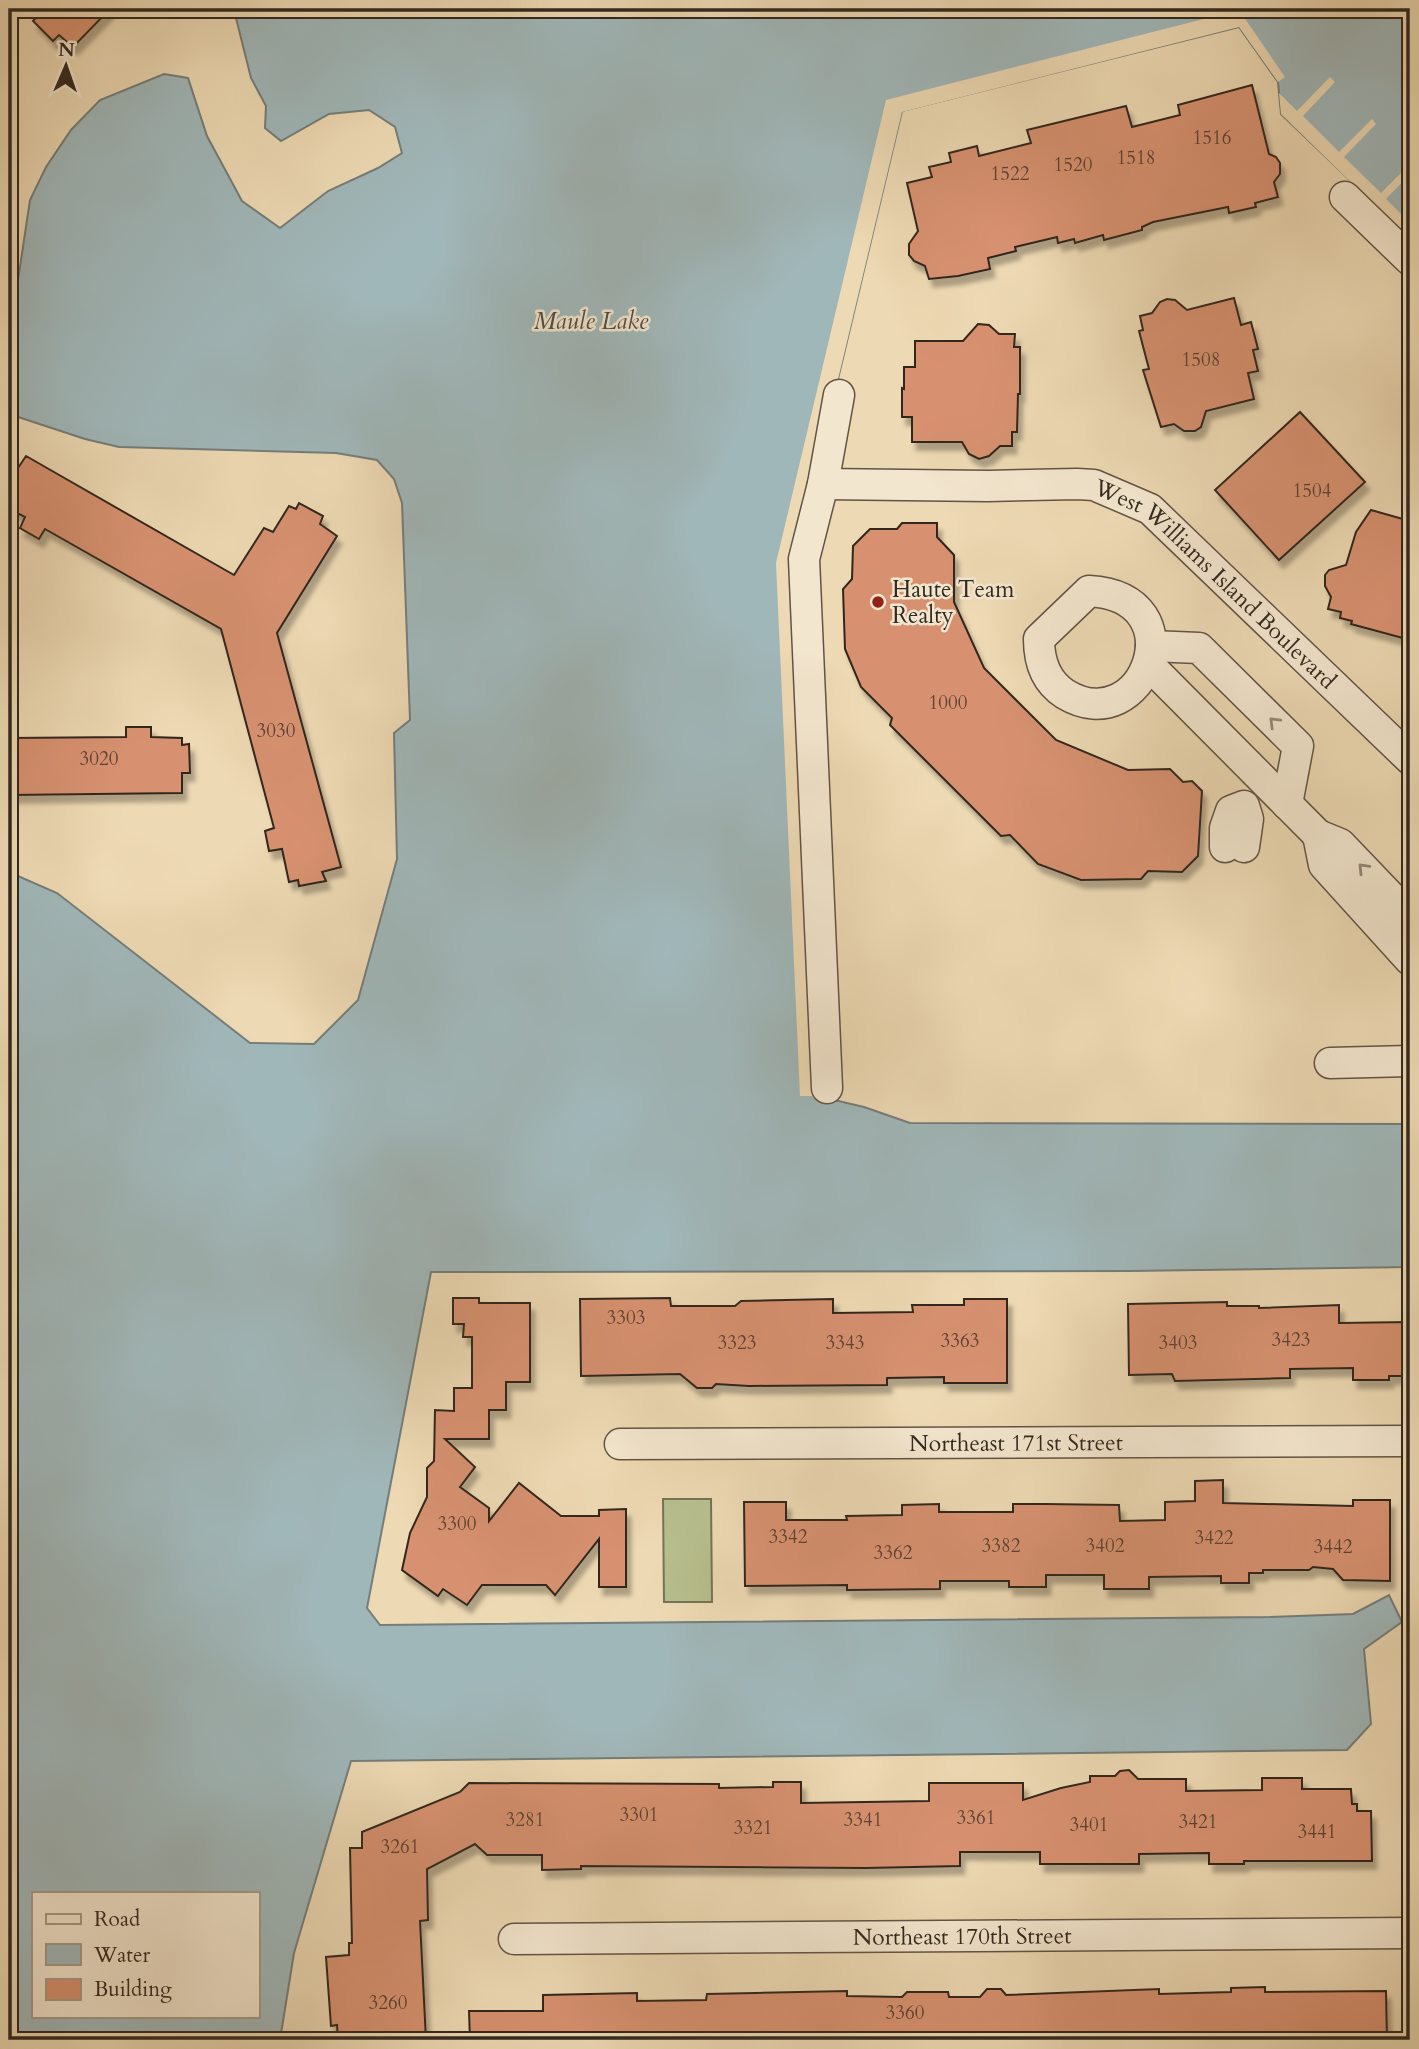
<svg xmlns="http://www.w3.org/2000/svg" width="1419" height="2049" font-family="Cardo,serif">
  <style>
    .green { fill: #b7bf8e; stroke: #747456; stroke-width: 2 }
    .water { fill: #a0b7b9; stroke: #747e7b; stroke-width: 2; fill-rule: evenodd }
    .pier { fill: #edd9b3 }
    .building { fill: #d79170; stroke: #32281f; stroke-width: 2; filter: url(#shadow) }
    .lines { fill: none; stroke-linecap: round; stroke-linejoin: round }
    .minor-casing { stroke: #615444; stroke-width: 33 }
    .minor { stroke: #f3e6ce; stroke-width: 30 }
    .oneway { stroke: #928776 }
    .poi-dot { fill: #8f2418; stroke: #f3e6ce; stroke-width: 2.5 }
    .labels { text-anchor: middle; dominant-baseline: central; stroke-width: 5; stroke-linejoin: round; paint-order: stroke }
    .number-label { font-size: 19px; fill: #5b4233 }
    .street-label { font-size: 23px; fill: #32281f; stroke: #f3e6ce }
    .poi-label { font-size: 23px; fill: #32281f; stroke: #f3e6ce; text-anchor: start }
    .water-label { font-size: 24px; font-style: italic; fill: #4e4c46; stroke: #f3e6ce }
  </style>
  <defs>
    <filter id="shadow"><feDropShadow dx="4.5" dy="8" stdDeviation="2" flood-color="#0004"/></filter>
  </defs>
  <rect width="100%" height="100%" fill="#edd9b3"/>
  <filter id="stains"><feTurbulence type="fractalNoise" baseFrequency=".00286" numOctaves="4"/><feColorMatrix values="0 0 0 0 .2 0 0 0 0 .09 0 0 0 0 .02 0 0 0 .5 -.17"/></filter>
  <radialGradient id="worn" r=".72"><stop offset=".6" stop-color="#630" stop-opacity="0"/><stop offset="1" stop-color="#630" stop-opacity=".3"/></radialGradient>
  <polygon class="green" points="663,1499 711,1499 712,1602 664,1602"/>
  <path class="water" d="M237,9H1410V238L1281,114L1278,82L1239,27L902,111L795,559L817,1096L864,1107L910,1123L1410,1124V1267L1130,1271L431,1272L367,1608L380,1625L1270,1617L1353,1614L1389,1595L1402,1622L1364,1649L1371,1724L1347,1750L351,1761L294,1953L280,2040H9V872L57,893L250,1043L314,1044L358,1000L397,859L394,733L410,720L402,503L394,479L377,460L336,453L119,447L85,439L9,414V296L18,280L30,200L46,167L71,130L100,100L164,74L188,78L207,136L242,201L280,228L328,191L378,168L402,153L395,127L369,110L329,114L281,141L265,128L266,106L251,78L235,14ZM33,1893H257V2016H33Z"/>
  <g class="pier">
    <polygon points="1239,10 1285,77 1278,82 1239,27 902,112 795,559 817,1096 800,1096 776,563 886,100"/>
    <polygon points="1330,77 1335,82 1303,116 1339,152 1372,119 1376,124 1344,157 1381,193 1410,164 1410,174 1386,199 1410,223 1410,240 1281,114 1279,93 1297,111"/>
  </g>
  <g class="building">
    <polygon points="43,9 110,9 73,47 59,35 53,41 33,21"/>
    <polygon points="1252,85 1269,154 1276,157 1280,163 1280,174 1274,182 1278,197 1255,203 1256,207 1229,213 1228,207 1153,222 1142,227 1142,230 1104,240 1103,235 1075,243 1074,239 1058,243 1057,237 1015,247 1016,251 988,258 990,269 958,276 929,279 925,266 914,261 909,255 909,244 918,231 907,183 932,177 929,167 951,162 949,153 977,146 979,156 1031,143 1027,130 1126,106 1132,127 1180,115 1178,105"/>
    <polygon points="1234,298 1241,325 1251,322 1258,349 1253,350 1258,371 1248,373 1254,399 1206,411 1201,427 1195,431 1184,431 1174,424 1161,427 1143,370 1149,369 1139,331 1143,330 1140,316 1152,313 1160,302 1167,299 1175,300 1187,310"/>
    <polygon points="978,324 989,325 999,334 1015,334 1014,347 1020,347 1020,394 1018,394 1017,432 1012,432 1012,446 1000,446 989,456 979,459 969,454 962,442 912,442 912,417 902,417 902,388 904,389 904,367 915,367 915,341 963,341"/>
    <polygon points="1300,412 1365,482 1279,560 1215,490"/>
    <polygon points="26,456 234,575 264,528 273,532 289,506 296,509 299,503 323,516 320,524 337,536 277,633 341,867 322,872 326,881 299,886 298,880 289,882 282,849 269,851 265,831 274,828 221,629 45,529 39,539 20,528 25,517 9,509 9,467 16,471"/>
    <polygon points="1371,510 1410,521 1410,640 1351,624 1352,621 1340,618 1341,612 1328,609 1331,597 1325,586 1325,575 1329,570 1346,565 1356,532"/>
    <polygon points="902,523 937,523 937,537 954,555 954,602 984,668 1056,740 1128,770 1170,769 1183,782 1192,781 1202,791 1198,856 1182,872 1148,871 1141,879 1081,880 1038,864 1010,835 1001,836 890,725 892,718 861,687 845,649 843,589 852,579 853,546 870,529 897,529"/>
    <polygon points="126,727 151,727 151,737 182,738 182,745 189,744 190,773 182,773 182,793 9,795 9,738 126,737"/>
    <polygon points="453,1298 479,1298 479,1303 530,1303 530,1382 506,1382 506,1410 489,1410 489,1439 445,1439 475,1467 460,1487 489,1508 489,1521 519,1483 561,1516 599,1516 599,1510 626,1509 626,1587 599,1587 599,1539 555,1595 546,1585 482,1585 467,1605 443,1589 438,1596 402,1570 410,1533 427,1497 427,1468 434,1461 435,1410 454,1411 454,1388 472,1388 472,1337 463,1337 464,1324 453,1324"/>
    <polygon points="670,1298 671,1306 735,1306 741,1301 833,1299 833,1313 913,1312 912,1305 964,1305 964,1299 1007,1299 1007,1383 944,1383 944,1377 887,1378 887,1385 749,1386 716,1384 712,1388 697,1388 680,1374 581,1376 580,1299"/>
    <polygon points="1227,1302 1227,1306 1259,1306 1259,1308 1339,1305 1339,1323 1410,1322 1410,1376 1389,1376 1389,1380 1353,1380 1353,1368 1290,1369 1290,1378 1175,1381 1172,1374 1129,1375 1128,1304"/>
    <polygon points="1223,1480 1223,1503 1353,1506 1353,1500 1390,1500 1390,1581 1343,1580 1333,1569 1313,1567 1309,1570 1263,1570 1263,1573 1249,1573 1249,1583 1221,1583 1221,1576 1149,1577 1149,1589 1104,1589 1104,1575 1046,1575 1046,1587 1009,1587 1009,1581 940,1581 940,1589 847,1590 847,1585 745,1586 744,1502 786,1502 786,1520 847,1520 846,1516 902,1515 902,1505 939,1504 939,1512 1013,1512 1013,1504 1045,1504 1119,1505 1120,1521 1165,1520 1165,1502 1195,1501 1195,1481"/>
    <polygon points="1129,1770 1138,1779 1186,1779 1186,1791 1262,1790 1262,1778 1302,1778 1302,1789 1351,1789 1352,1804 1357,1804 1357,1811 1371,1811 1372,1861 1244,1861 1244,1864 1209,1864 1209,1853 1139,1854 1139,1864 1040,1864 1040,1852 960,1852 960,1866 866,1868 581,1866 581,1869 542,1870 542,1855 487,1855 475,1844 427,1869 428,1920 420,1921 426,2040 338,2040 337,2025 331,2026 326,1957 349,1955 349,1943 352,1943 350,1848 362,1848 362,1832 460,1792 469,1783 719,1784 719,1788 773,1787 773,1782 801,1782 801,1803 929,1801 929,1783 1023,1783 1023,1800 1061,1788 1090,1782 1090,1776 1115,1776 1120,1771"/>
    <polygon points="1265,1987 1265,1992 1386,1991 1387,2040 470,2040 469,2011 543,2011 543,1995 637,1993 637,2001 706,2000 707,1994 847,1991 847,1996 902,1997 907,1992 948,1992 949,1997 980,1997 987,1989 1001,1989 1006,1995 1159,1989 1159,1994 1231,1992 1231,1988"/>
  </g>
  <g class="lines">
    <g class="minor-casing">
      <g id="minor">
        <polyline points="1345,197 1410,260"/>
        <path id="s1" d="M823,484L988,486L1077,484L1094,485L1150,509L1410,759"/>
        <path d="M1089,591C1199,597 1144,742 1065,694C1045,681 1039,661 1039,639Z"/>
        <polyline points="1151,646 1199,648 1298,746 1287,804"/>
        <polyline points="1149,665 1318,835"/>
        <polyline points="1225,847 1225,828 1231,811 1244,806 1248,819 1244,847"/>
        <polyline points="1410,917 1340,844 1318,835 1324,865 1410,960"/>
        <polyline points="1330,1063 1410,1061"/>
        <polyline points="827,1088 804,559 823,484 839,395"/>
        <path id="s2" d="M620,1444L1410,1441"/>
        <path id="s3" d="M514,1939L1410,1933"/>
      </g>
    </g>
    <use href="#minor" class="minor"/>
  </g>
  <defs><path id="oneway-chevron" d="M-2-3.5L2.5 0L-2 3.5" fill="none" stroke-width="1.6" stroke-linecap="round" stroke-linejoin="round" transform="scale(1.75)"/></defs>
  <g class="oneway">
    <use href="#oneway-chevron" transform="translate(1274 722) rotate(-135)"/>
    <use href="#oneway-chevron" transform="translate(1363 868) rotate(-134)"/>
  </g>
  <circle class="poi-dot" cx="878" cy="602" r="7"/>
  <g class="labels">
    <g class="number-label">
      <text x="1212" y="138">1516</text>
      <text x="1136" y="158">1518</text>
      <text x="1073" y="165">1520</text>
      <text x="1010" y="174">1522</text>
      <text x="1201" y="360">1508</text>
      <text x="1312" y="491">1504</text>
      <text x="948" y="703">1000</text>
      <text x="276" y="731">3030</text>
      <text x="99" y="759">3020</text>
      <text x="626" y="1318">3303</text>
      <text x="1291" y="1340">3423</text>
      <text x="960" y="1341">3363</text>
      <text x="737" y="1343">3323</text>
      <text x="845" y="1343">3343</text>
      <text x="1178" y="1343">3403</text>
      <text x="457" y="1524">3300</text>
      <text x="788" y="1537">3342</text>
      <text x="1214" y="1538">3422</text>
      <text x="1001" y="1546">3382</text>
      <text x="1105" y="1546">3402</text>
      <text x="1333" y="1547">3442</text>
      <text x="893" y="1553">3362</text>
      <text x="639" y="1815">3301</text>
      <text x="976" y="1818">3361</text>
      <text x="525" y="1820">3281</text>
      <text x="863" y="1820">3341</text>
      <text x="1198" y="1822">3421</text>
      <text x="1089" y="1825">3401</text>
      <text x="753" y="1828">3321</text>
      <text x="1317" y="1832">3441</text>
      <text x="400" y="1847">3261</text>
      <text x="388" y="2003">3260</text>
      <text x="905" y="2013">3360</text>
    </g>
    <g class="street-label">
      <text stroke="none"><textPath href="#s1" startOffset="429">West Williams Island Boulevard</textPath></text>
      <text stroke="none"><textPath href="#s2" startOffset="396">Northeast 171st Street</textPath></text>
      <text stroke="none"><textPath href="#s3" startOffset="448">Northeast 170th Street</textPath></text>
    </g>
    <g class="poi-label">
      <text x="892" y="589">Haute Team<tspan x="892" dy="26">Realty</tspan></text>
    </g>
    <g class="water-label">
      <text x="591" y="321">Maule Lake</text>
    </g>
  </g>
  <rect width="1419" height="2049" fill="none" stroke="#edd9b3" stroke-width="35"/>
  <rect x="10" y="10" width="1398" height="2028" fill="none" stroke="#32281f" stroke-width="3.5"/>
  <rect x="18" y="18" width="1384" height="2014" fill="none" stroke="#32281f" stroke-width="2"/>
  <rect x="32" y="1892" width="228" height="126" fill="#f3e6ce" stroke="#a69a88" stroke-width="2"/>
  <rect x="46" y="1914" width="35" height="10" fill="#f3e6ce" stroke="#a69a88" stroke-width="2"/>
  <text x="94" y="1926" font-size="21" fill="#32281f">Road</text>
  <rect x="46" y="1944" width="35" height="21" fill="#a0b7b9" stroke="#a69a88" stroke-width="2"/>
  <text x="94" y="1962" font-size="21" fill="#32281f">Water</text>
  <rect x="46" y="1979" width="35" height="21" fill="#d79170" stroke="#a69a88" stroke-width="2"/>
  <text x="94" y="1996" font-size="21" fill="#32281f">Building</text>
  <g transform="translate(66 66) rotate(2)" stroke="#f3e6ce" stroke-width="5" paint-order="stroke">
  <path d="M0-5L12 26L0 18L-12 26Z" fill="#32281f"/>
  <text y="-10" font-size="19" font-weight="bold" text-anchor="middle" fill="#32281f">N</text>
  </g>
  <rect width="100%" height="100%" filter="url(#stains)"/>
  <rect width="100%" height="100%" fill="url(#worn)"/>
</svg>
